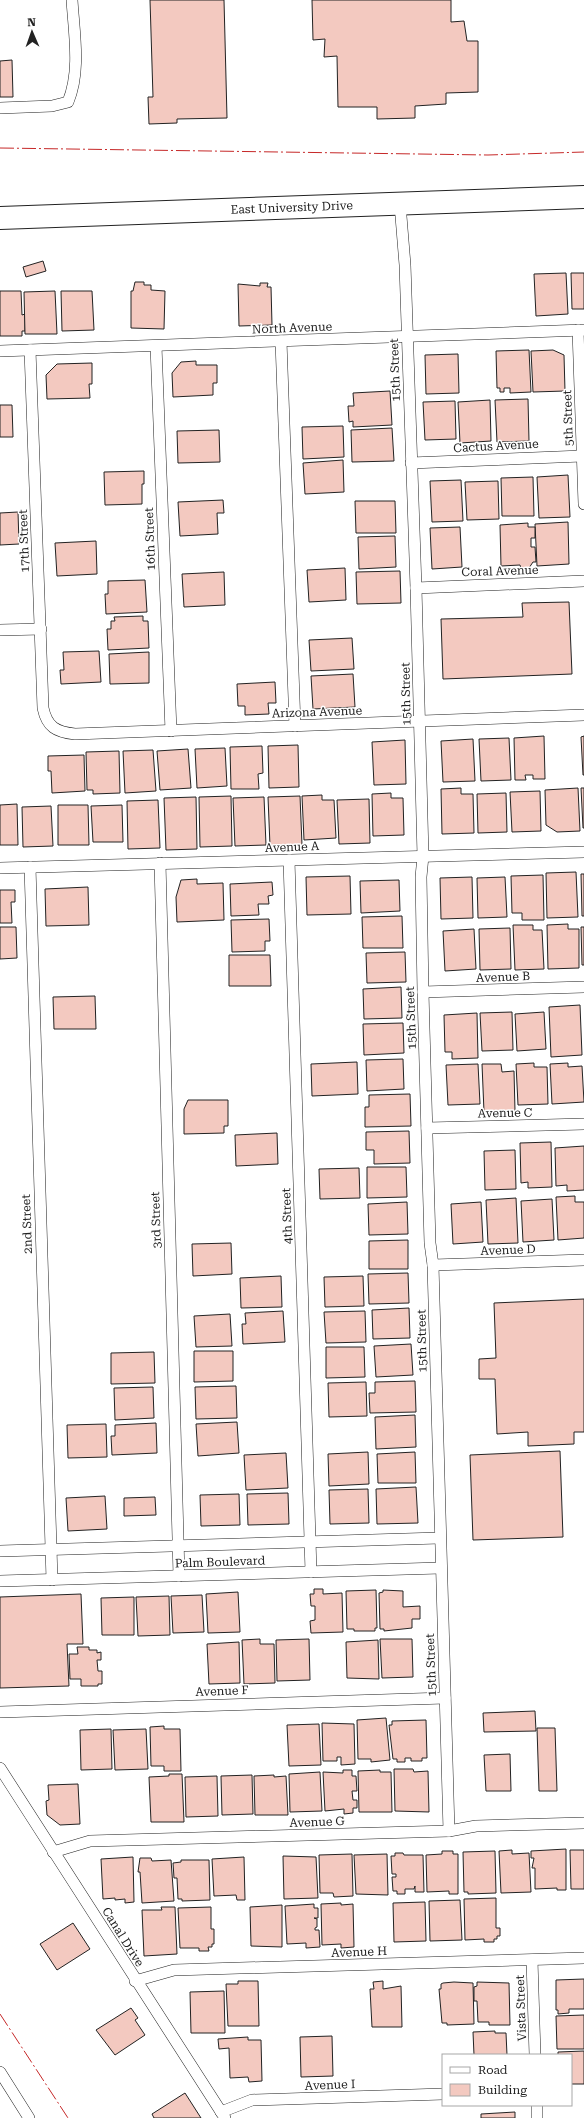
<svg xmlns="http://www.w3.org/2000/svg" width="584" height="2118" font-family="'Roboto Serif',serif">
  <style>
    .building { fill: #f3c9c0; stroke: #222 }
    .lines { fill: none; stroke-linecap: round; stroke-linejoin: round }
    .lane-casing { stroke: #222; stroke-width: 12 }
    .secondary-casing { stroke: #222; stroke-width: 24 }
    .lane { stroke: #fff; stroke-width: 11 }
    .secondary { stroke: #fff; stroke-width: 22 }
    .power { stroke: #c62828; stroke-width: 1; stroke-dasharray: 14 3 2 3; stroke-linecap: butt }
    .labels { text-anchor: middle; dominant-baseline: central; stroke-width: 3; stroke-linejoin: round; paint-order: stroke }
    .street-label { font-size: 12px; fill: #222; stroke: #fff }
  </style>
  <rect width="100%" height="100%" fill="#fff"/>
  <g class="building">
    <polygon points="150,0 224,0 227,118 177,119 177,123 149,124 148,97 153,97"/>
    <polygon points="312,0 451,0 451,22 464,21 467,41 478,41 478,92 446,93 446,104 415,106 415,118 377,119 377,107 338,107 337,56 324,57 325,39 313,40"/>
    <polygon points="12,60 13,97 0,97 0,61"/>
    <polygon points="43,261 46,271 26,277 23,267"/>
    <polygon points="566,273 568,314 536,316 534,274"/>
    <polygon points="571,273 584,273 584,309 572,309"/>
    <polygon points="135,282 144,282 144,285 151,285 151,290 165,291 164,329 131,328 131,291 133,291"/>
    <polygon points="260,283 268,283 267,287 271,287 272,325 239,326 238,284 260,286"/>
    <polygon points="0,291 21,291 22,315 25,314 25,331 22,331 22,336 0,336"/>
    <polygon points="55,291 57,334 25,334 24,292"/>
    <polygon points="61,291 92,291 94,330 62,331"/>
    <polygon points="529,350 531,392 510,393 510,388 504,388 504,392 500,392 500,388 497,388 496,351"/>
    <polygon points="553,350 564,355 565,391 533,392 531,351"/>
    <polygon points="458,354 459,393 426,394 425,355"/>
    <polygon points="196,361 196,365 217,365 217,383 213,383 213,395 173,397 172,373 181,362"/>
    <polygon points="92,363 92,384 89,384 90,398 47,399 46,375 57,364"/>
    <polygon points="390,391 392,425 353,427 353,421 349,422 348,406 354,406 353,393"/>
    <polygon points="528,399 529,441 497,442 495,400"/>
    <polygon points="490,400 491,441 460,443 458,402"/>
    <polygon points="455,401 456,439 425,440 423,402"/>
    <polygon points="0,405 12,405 13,437 0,437"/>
    <polygon points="343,426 344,457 303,459 302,427"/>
    <polygon points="392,428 394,461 352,462 351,430"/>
    <polygon points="219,430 220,462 178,463 177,431"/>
    <polygon points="343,460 344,492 305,494 303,463"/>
    <polygon points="144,471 144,484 142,484 142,504 105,505 104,472"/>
    <polygon points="568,475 570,517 539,518 537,477"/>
    <polygon points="533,477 534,516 502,516 501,478"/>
    <polygon points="461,480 463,521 432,522 430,481"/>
    <polygon points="498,481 499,519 467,520 465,482"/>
    <polygon points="223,500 224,513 217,513 218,534 180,536 178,502"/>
    <polygon points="355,501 395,501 396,533 356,533"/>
    <polygon points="18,512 19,544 0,545 0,513"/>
    <polygon points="568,522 569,564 537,566 535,524"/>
    <polygon points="528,523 528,527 535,527 535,538 531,538 531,547 535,547 536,562 533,562 529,568 521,569 520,565 501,566 500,525"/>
    <polygon points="460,527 462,567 432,569 430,528"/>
    <polygon points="395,536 396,567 359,569 358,537"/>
    <polygon points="96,541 97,574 57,576 55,543"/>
    <polygon points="345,568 346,600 309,602 307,570"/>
    <polygon points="400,571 401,603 357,604 356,572"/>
    <polygon points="224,572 225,605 184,607 182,574"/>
    <polygon points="145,580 147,612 106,614 105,594 108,594 108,581"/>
    <polygon points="569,602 572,674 443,679 441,619 523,617 522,603"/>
    <polygon points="143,616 143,621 148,621 149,648 108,650 107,629 111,629 111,621 115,621 114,617"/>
    <polygon points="352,638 354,669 311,671 309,640"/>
    <polygon points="99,651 101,682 61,684 60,670 64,670 63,652"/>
    <polygon points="149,652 149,683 110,684 109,654"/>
    <polygon points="353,674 355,707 313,709 311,676"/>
    <polygon points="275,682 276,703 268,703 269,714 245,715 245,706 238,706 237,684"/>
    <polygon points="544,736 545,779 533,779 533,775 525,775 526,780 515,780 514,738"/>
    <polygon points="584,736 584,775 583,775 581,737"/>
    <polygon points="509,738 511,780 481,781 479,739"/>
    <polygon points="473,739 475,781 443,782 441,741"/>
    <polygon points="405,740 406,784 374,785 372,742"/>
    <polygon points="298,745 299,787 269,788 268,746"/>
    <polygon points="262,746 263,773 258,774 259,789 231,789 230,747"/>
    <polygon points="225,748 227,786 197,788 195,749"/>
    <polygon points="188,749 191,788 160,790 157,751"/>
    <polygon points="153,750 156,791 125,793 123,751"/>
    <polygon points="119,751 120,793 93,794 93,790 87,790 86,752"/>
    <polygon points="84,755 85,791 52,793 51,771 48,771 48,756"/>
    <polygon points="461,788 461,794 473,794 474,833 442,834 441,789"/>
    <polygon points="578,788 580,831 557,832 546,825 545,790"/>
    <polygon points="581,788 584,788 584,828 583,828"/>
    <polygon points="540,791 541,831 512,832 510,792"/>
    <polygon points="391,793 391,798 403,798 404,835 373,836 372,794"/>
    <polygon points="506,793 507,832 478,833 477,794"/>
    <polygon points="322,795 322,800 334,800 336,838 304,840 302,796"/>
    <polygon points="231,796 232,846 200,847 199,797"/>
    <polygon points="300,796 302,845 270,846 268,797"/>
    <polygon points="196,797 197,849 166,850 164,798"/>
    <polygon points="264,797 266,845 235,846 233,798"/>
    <polygon points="369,799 370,843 339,844 337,800"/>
    <polygon points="158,800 160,848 128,849 127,801"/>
    <polygon points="17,804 18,845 0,845 0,805"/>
    <polygon points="58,805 88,805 89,845 58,845"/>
    <polygon points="122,805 123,842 93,842 91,806"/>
    <polygon points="51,806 53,846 23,847 22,807"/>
    <polygon points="576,872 578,917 547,918 546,873"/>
    <polygon points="581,874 584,874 584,916 582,916"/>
    <polygon points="543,875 544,920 522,920 522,913 512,913 511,876"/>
    <polygon points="350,876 351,914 307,915 306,877"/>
    <polygon points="472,877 473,918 441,919 440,878"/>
    <polygon points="505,877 507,917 478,918 477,878"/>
    <polygon points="197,879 197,884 223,883 224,920 177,922 176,897 181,880"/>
    <polygon points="399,880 400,911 361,913 360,881"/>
    <polygon points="272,882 273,895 268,896 269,904 258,904 259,915 231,916 230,884"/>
    <polygon points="88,887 89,925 46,926 45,889"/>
    <polygon points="0,890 15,890 15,902 11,902 12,923 0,923"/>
    <polygon points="402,916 403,948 363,948 362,917"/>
    <polygon points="269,919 270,941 265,941 265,951 232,952 231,920"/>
    <polygon points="568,924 568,929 579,929 579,968 548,969 547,925"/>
    <polygon points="513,925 533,925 533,930 542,930 544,969 515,970"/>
    <polygon points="0,927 16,927 17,958 0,959"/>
    <polygon points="581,927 584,927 584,965 582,965"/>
    <polygon points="510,928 511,969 480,970 479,929"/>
    <polygon points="474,929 476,969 445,971 443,931"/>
    <polygon points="405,952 406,982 367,983 366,953"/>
    <polygon points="229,955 270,955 271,986 229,986"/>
    <polygon points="401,987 402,1018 364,1019 363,989"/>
    <polygon points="95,996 96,1029 54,1029 53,997"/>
    <polygon points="580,1005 582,1055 551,1057 549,1007"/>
    <polygon points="512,1012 513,1050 482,1051 480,1013"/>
    <polygon points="544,1012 546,1049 517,1051 515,1014"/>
    <polygon points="477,1013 478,1058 452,1059 452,1052 445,1052 444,1015"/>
    <polygon points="403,1023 404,1053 364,1055 363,1024"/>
    <polygon points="403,1059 404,1089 367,1091 366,1060"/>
    <polygon points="357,1062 358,1094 312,1096 311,1064"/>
    <polygon points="534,1063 534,1067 547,1067 548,1104 518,1105 516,1064"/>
    <polygon points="568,1063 568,1067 582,1066 584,1102 552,1104 550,1064"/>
    <polygon points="478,1064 480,1104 448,1105 446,1065"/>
    <polygon points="482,1064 501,1064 502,1072 514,1071 515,1111 484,1112"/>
    <polygon points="410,1094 411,1126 365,1127 365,1107 369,1107 369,1095"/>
    <polygon points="188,1100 228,1100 228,1126 224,1126 224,1133 184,1134 184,1109"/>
    <polygon points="409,1131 410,1163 374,1164 374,1150 366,1150 366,1132"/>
    <polygon points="277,1133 278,1164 236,1166 235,1135"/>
    <polygon points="551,1142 552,1187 528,1188 528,1182 521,1183 520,1143"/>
    <polygon points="584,1146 584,1190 567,1191 567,1185 556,1186 555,1148"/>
    <polygon points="515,1150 516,1189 485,1190 484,1151"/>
    <polygon points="367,1167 406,1167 407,1197 367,1198"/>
    <polygon points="359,1168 360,1198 320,1199 319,1169"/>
    <polygon points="575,1196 575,1202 584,1202 584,1238 558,1240 556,1197"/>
    <polygon points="516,1198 518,1243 488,1244 486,1200"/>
    <polygon points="552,1199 554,1240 523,1242 521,1201"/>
    <polygon points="407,1202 408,1234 369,1235 368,1204"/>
    <polygon points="481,1202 483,1242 453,1244 451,1204"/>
    <polygon points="408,1240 408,1269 369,1269 369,1241"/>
    <polygon points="231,1243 232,1274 193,1276 192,1244"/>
    <polygon points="408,1273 409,1303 369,1304 368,1274"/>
    <polygon points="281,1276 282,1307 241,1308 240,1278"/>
    <polygon points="363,1276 364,1306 325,1307 324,1277"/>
    <polygon points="584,1299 584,1432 574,1432 574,1444 528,1446 528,1432 497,1434 495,1379 479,1379 479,1359 496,1358 494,1303"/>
    <polygon points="409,1308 410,1338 373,1339 372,1310"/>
    <polygon points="283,1311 285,1342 243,1344 242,1324 246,1324 245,1313"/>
    <polygon points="365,1311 366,1342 326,1343 324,1312"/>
    <polygon points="230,1314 232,1346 196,1347 194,1316"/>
    <polygon points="411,1344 413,1375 376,1377 374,1346"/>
    <polygon points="326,1347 364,1347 365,1377 326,1378"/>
    <polygon points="194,1351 233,1351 233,1381 194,1382"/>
    <polygon points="154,1352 155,1383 111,1384 111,1353"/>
    <polygon points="415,1381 416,1412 370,1413 369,1393 375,1393 375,1382"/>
    <polygon points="366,1382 367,1416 329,1417 328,1383"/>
    <polygon points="236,1386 237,1418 196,1419 195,1387"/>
    <polygon points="153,1387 154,1418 115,1420 114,1388"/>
    <polygon points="415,1415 416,1447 376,1449 375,1417"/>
    <polygon points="237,1422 239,1453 198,1456 196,1424"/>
    <polygon points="156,1423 157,1453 112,1455 111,1436 115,1436 115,1425"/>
    <polygon points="106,1424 107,1457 68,1458 67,1425"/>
    <polygon points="560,1451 563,1537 473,1540 470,1455"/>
    <polygon points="368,1452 369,1484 329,1486 328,1454"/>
    <polygon points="415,1452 416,1483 378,1483 377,1454"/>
    <polygon points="286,1453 288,1488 246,1490 244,1455"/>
    <polygon points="416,1487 418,1523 377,1524 376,1489"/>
    <polygon points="368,1489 369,1523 330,1524 329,1490"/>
    <polygon points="288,1493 289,1524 248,1525 247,1494"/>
    <polygon points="239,1494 240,1525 201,1526 200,1495"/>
    <polygon points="105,1496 107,1529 68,1531 66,1498"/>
    <polygon points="155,1497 156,1515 124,1516 124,1498"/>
    <polygon points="314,1589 323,1589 323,1594 342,1593 343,1632 311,1633 310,1621 315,1620 315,1606 311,1606 310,1594 314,1594"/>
    <polygon points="376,1590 377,1628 375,1628 375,1631 354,1631 354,1629 347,1629 346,1591"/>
    <polygon points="383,1590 403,1591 403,1607 420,1606 420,1619 412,1619 412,1628 384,1631 384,1629 380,1629 379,1593 383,1592"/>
    <polygon points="238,1592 240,1632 208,1633 206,1594"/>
    <polygon points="81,1594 83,1644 67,1644 69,1686 0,1688 0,1597"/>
    <polygon points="202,1595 204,1632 173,1633 171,1596"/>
    <polygon points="169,1596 170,1635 138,1636 136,1597"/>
    <polygon points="134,1597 134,1635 102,1635 101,1598"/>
    <polygon points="260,1639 260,1644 274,1644 275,1683 244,1684 242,1640"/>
    <polygon points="309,1639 310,1680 277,1681 276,1640"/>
    <polygon points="380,1639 412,1639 413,1677 382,1678"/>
    <polygon points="378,1640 379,1679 347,1678 346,1642"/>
    <polygon points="239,1642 240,1683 209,1684 207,1644"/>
    <polygon points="77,1647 89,1647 89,1650 97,1650 97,1653 101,1652 101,1660 97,1660 98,1671 102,1671 102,1684 98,1684 98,1686 81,1686 81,1679 70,1679 69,1654 78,1654"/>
    <polygon points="535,1711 536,1731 484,1732 483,1713"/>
    <polygon points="386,1718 390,1760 371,1762 371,1759 358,1759 357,1720"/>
    <polygon points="426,1720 427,1758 422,1758 422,1761 411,1761 411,1758 405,1758 405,1762 397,1762 397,1759 393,1759 389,1725 392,1725 392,1721"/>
    <polygon points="322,1723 354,1724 355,1764 341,1765 341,1757 337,1757 337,1761 323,1761"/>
    <polygon points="319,1724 321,1765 289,1766 287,1725"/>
    <polygon points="164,1726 164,1729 180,1729 181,1771 164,1771 164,1766 151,1766 150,1727"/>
    <polygon points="537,1728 555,1728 557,1791 539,1791"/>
    <polygon points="111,1729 112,1769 81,1770 80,1730"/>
    <polygon points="146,1729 148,1769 115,1770 113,1730"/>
    <polygon points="510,1754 511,1791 486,1791 484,1755"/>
    <polygon points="394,1769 413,1769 414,1772 428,1771 429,1812 395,1811"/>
    <polygon points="343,1770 352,1770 352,1776 356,1776 357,1791 352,1791 353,1800 357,1800 357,1808 353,1808 353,1813 344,1814 344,1809 325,1811 323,1772 343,1773"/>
    <polygon points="380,1770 380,1772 391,1772 392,1812 359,1812 358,1771"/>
    <polygon points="320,1772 322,1811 290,1812 289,1774"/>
    <polygon points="169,1774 182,1774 184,1822 151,1822 149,1777 169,1776"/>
    <polygon points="252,1775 253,1814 222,1815 221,1776"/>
    <polygon points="274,1775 274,1777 286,1776 288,1815 255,1815 254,1776"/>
    <polygon points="217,1776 218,1816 186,1817 185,1777"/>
    <polygon points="78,1784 80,1824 60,1825 47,1815 46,1801 49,1800 48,1785"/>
    <polygon points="566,1849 566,1890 557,1890 557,1888 535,1889 535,1868 532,1868 534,1858 531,1858 531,1851"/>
    <polygon points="512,1850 512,1854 529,1853 531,1892 501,1893 499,1851"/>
    <polygon points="570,1850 584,1850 584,1889 571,1889"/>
    <polygon points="442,1851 453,1851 453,1854 458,1854 458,1894 449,1894 449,1891 427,1892 426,1855 442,1854"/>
    <polygon points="495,1851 496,1893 468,1894 468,1892 464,1892 463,1852"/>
    <polygon points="395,1853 403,1853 404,1855 423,1855 424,1892 415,1892 415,1886 414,1889 405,1889 405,1894 397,1894 397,1891 393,1891 392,1877 396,1877 396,1874 392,1874 391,1856 395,1856"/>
    <polygon points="352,1854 353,1896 334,1897 333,1893 320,1893 319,1855"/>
    <polygon points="387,1854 388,1895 356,1894 354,1855"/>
    <polygon points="283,1856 316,1857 318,1898 284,1899"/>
    <polygon points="133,1857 134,1902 125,1903 125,1899 115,1900 115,1898 103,1899 101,1859"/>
    <polygon points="244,1857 245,1900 237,1900 236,1895 214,1896 212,1859"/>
    <polygon points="140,1858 151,1858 152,1861 171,1860 174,1901 142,1903 140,1872 138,1872"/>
    <polygon points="181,1860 209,1860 210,1900 182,1901 182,1899 178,1899 177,1878 174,1878 173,1863 181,1862"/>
    <polygon points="496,1898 496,1928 500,1928 500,1936 497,1936 497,1939 494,1939 494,1942 484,1942 484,1939 465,1940 464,1899"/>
    <polygon points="460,1900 462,1940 430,1941 429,1901"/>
    <polygon points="425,1902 426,1941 394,1942 393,1903"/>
    <polygon points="341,1903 341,1905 353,1904 354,1947 341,1948 341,1944 322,1945 321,1904"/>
    <polygon points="314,1904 314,1908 318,1908 318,1918 314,1918 317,1919 317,1927 315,1928 315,1930 319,1930 320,1947 306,1948 306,1943 287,1944 285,1906"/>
    <polygon points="282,1905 282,1947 251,1946 250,1907"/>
    <polygon points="161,1907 175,1907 177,1954 144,1956 142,1910 162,1910"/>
    <polygon points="211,1907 211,1929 214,1929 214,1944 212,1944 212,1947 208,1947 209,1951 199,1951 199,1948 180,1948 178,1908"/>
    <polygon points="73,1923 90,1949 57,1970 40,1944"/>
    <polygon points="584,1979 584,2009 569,2009 569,2013 558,2014 558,2010 556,2010 556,1980"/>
    <polygon points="238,1981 258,1981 259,2026 228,2026 226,1984 238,1984"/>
    <polygon points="383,1981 383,1989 401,1986 402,2027 372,2027 370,1989 374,1989 373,1982"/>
    <polygon points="454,1982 473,1983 474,2024 447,2025 447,2023 442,2023 439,1989 441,1989 441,1984 443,1983"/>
    <polygon points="477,1982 509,1983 510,2025 489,2025 489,2022 478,2022 477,2001 474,2001 474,1987 477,1986"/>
    <polygon points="224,1991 225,2033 191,2033 190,1992"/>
    <polygon points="131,2008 138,2018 135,2020 145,2035 115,2055 96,2030"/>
    <polygon points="584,2015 584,2049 557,2049 556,2016"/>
    <polygon points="495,2031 495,2033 506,2033 507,2055 474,2055 473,2032"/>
    <polygon points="332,2036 333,2076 301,2077 300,2037"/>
    <polygon points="248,2037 248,2040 261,2040 262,2081 249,2082 248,2077 230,2078 229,2048 219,2049 218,2039"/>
    <polygon points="584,2051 584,2084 571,2084 571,2055 558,2055 558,2052"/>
    <polygon points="185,2093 201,2118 154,2118 152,2114"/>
    <polygon points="515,2112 515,2118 481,2118 481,2114"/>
  </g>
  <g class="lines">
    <g class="lane-casing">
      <g id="lane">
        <path d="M0,108L52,106L68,102C81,71 74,33 72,0"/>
        <polyline points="400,204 405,265 416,588 423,856 421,877 423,992 430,1243 433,1265 449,1831"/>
        <polyline points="578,330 584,504"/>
        <polyline points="281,341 295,726"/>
        <polyline points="156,346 171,731"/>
        <path d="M30,350L43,708C47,727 56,732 75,734L584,715"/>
        <polyline points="0,351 584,330"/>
        <polyline points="411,463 582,456"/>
        <polyline points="416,588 584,581"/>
        <polyline points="0,630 41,629"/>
        <polyline points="289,860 311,1572"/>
        <polyline points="160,863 179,1576"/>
        <polyline points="30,867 52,1580"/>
        <polyline points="0,868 584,852"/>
        <polyline points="423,992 584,987"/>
        <polyline points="427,1128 584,1124"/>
        <polyline points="433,1265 584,1260"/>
        <polyline points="0,1551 439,1538"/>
        <polyline points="0,1581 440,1568"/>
        <polyline points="0,1712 445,1698"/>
        <polyline points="0,1768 225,2118"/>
        <polyline points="53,1852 90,1841 449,1831 476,1826 584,1823"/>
        <polyline points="532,1960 535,2055"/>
        <polyline points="135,1981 174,1970 584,1958"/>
        <polyline points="0,2072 29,2118"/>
        <polyline points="537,2105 537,2118"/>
        <polyline points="221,2112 252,2100 443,2094"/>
      </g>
    </g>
    <g class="secondary-casing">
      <g id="secondary">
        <path id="s1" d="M0,218L584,197"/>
      </g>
    </g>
    <use href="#lane" class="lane"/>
    <use href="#secondary" class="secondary"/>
    <g class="power">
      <polyline points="0,148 488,155 584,152"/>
      <polyline points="0,2014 68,2118"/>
    </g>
  </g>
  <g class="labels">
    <g class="street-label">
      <text stroke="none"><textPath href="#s1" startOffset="292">East University Drive</textPath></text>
      <text transform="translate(292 328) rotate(-2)">North Avenue</text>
      <text transform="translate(395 370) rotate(-92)">15th Street</text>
      <text transform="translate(568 418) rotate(-92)">5th Street</text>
      <text transform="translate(496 446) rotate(-3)">Cactus Avenue</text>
      <text transform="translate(150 539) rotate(-92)">16th Street</text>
      <text transform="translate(24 541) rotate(-92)">17th Street</text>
      <text transform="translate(500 571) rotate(-2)">Coral Avenue</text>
      <text transform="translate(406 694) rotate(-91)">15th Street</text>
      <text transform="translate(317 712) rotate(-2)">Arizona Avenue</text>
      <text transform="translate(292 847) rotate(-2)">Avenue A</text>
      <text transform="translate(503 977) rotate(-2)">Avenue B</text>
      <text transform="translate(411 1018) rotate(-92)">15th Street</text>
      <text transform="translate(505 1113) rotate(-1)">Avenue C</text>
      <text transform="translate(287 1216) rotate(-92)">4th Street</text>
      <text transform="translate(156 1220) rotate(-92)">3rd Street</text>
      <text transform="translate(27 1224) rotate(-92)">2nd Street</text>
      <text transform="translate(508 1250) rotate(-2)">Avenue D</text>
      <text transform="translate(422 1341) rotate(-91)">15th Street</text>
      <text transform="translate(220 1562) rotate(-2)">Palm Boulevard</text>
      <text transform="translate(431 1665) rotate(-92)">15th Street</text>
      <text transform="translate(222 1691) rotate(-2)">Avenue F</text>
      <text transform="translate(317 1822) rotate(-2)">Avenue G</text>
      <text transform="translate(123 1937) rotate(58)">Canal Drive</text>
      <text transform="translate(359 1952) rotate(-2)">Avenue H</text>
      <text transform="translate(521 2008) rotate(-92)">Vista Street</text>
      <text transform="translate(330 2085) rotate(-2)">Avenue I</text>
    </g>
  </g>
  <rect x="442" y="2054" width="130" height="52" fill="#ffffff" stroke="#a7a7a7"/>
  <rect x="450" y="2067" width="20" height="6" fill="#ffffff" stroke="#a7a7a7"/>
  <text x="478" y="2074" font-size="12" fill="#222222">Road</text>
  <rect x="450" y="2084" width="20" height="12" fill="#f3c9c0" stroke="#a7a7a7"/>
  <text x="478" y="2094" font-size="12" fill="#222222">Building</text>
  <g transform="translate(32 32) rotate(358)" stroke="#ffffff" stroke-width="3" paint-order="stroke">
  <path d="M0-3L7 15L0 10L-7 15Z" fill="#222222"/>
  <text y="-6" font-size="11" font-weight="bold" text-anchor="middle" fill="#222222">N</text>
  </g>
</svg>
